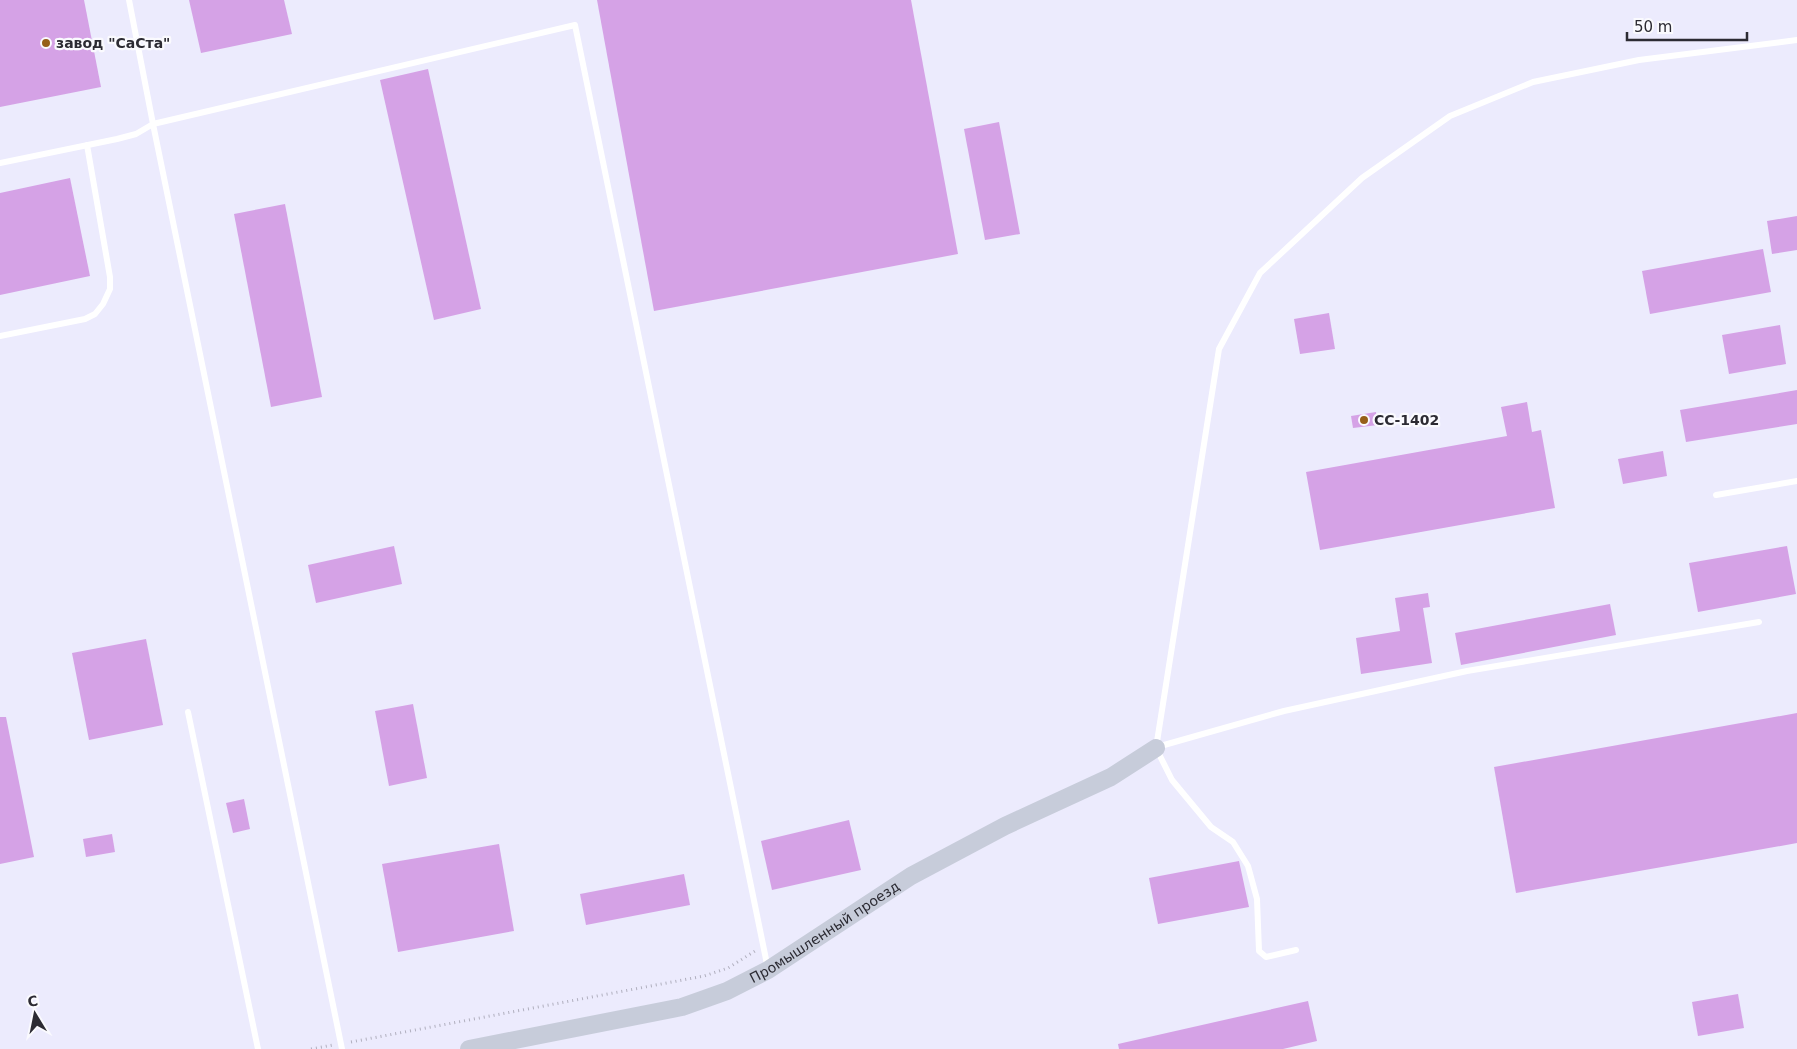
<svg xmlns="http://www.w3.org/2000/svg" width="1797" height="1049" font-family="'DejaVu Sans',sans-serif">
  <style>
    .building { fill: #d5a2e6 }
    .lines { fill: none; stroke-linecap: round; stroke-linejoin: round }
    .path { stroke: #b0afbe; stroke-width: 3; stroke-dasharray: 1 4; stroke-linecap: butt }
    .lane { stroke: #fff; stroke-width: 6 }
    .secondary { stroke: #c7ccda; stroke-width: 18 }
    .poi-dot { fill: #965f19; stroke: #fafafe; stroke-width: 2 }
    .labels { text-anchor: middle; dominant-baseline: central; stroke-width: 4.5; stroke-linejoin: round; paint-order: stroke }
    .poi-label { font-size: 14px; font-weight: bold; fill: #2c2b33; stroke: #fafafe; text-anchor: start }
    .street-label { font-size: 14px; fill: #2c2b33; stroke: #fafafe }
  </style>
  <rect width="100%" height="100%" fill="#ecebfd"/>
  <g class="building">
    <polygon points="0,0 84,0 101,87 0,107"/>
    <polygon points="189,0 284,0 292,34 201,53"/>
    <polygon points="597,0 911,0 958,254 654,311"/>
    <polygon points="428,69 481,309 434,320 380,80"/>
    <polygon points="999,122 1020,234 985,240 964,129"/>
    <polygon points="70,178 90,276 0,295 0,193"/>
    <polygon points="285,204 322,397 271,407 234,214"/>
    <polygon points="1797,216 1797,250 1772,254 1767,221"/>
    <polygon points="1763,249 1771,292 1650,314 1642,271"/>
    <polygon points="1329,313 1335,349 1300,354 1294,319"/>
    <polygon points="1780,325 1786,364 1729,374 1722,335"/>
    <polygon points="1797,390 1797,424 1686,442 1680,410"/>
    <polygon points="1527,402 1532,432 1541,430 1555,508 1320,550 1306,472 1507,436 1501,407"/>
    <polygon points="1376,412 1378,425 1353,428 1351,416"/>
    <polygon points="1663,451 1667,476 1623,484 1618,459"/>
    <polygon points="394,546 402,584 316,603 308,565"/>
    <polygon points="1787,546 1796,594 1698,612 1689,563"/>
    <polygon points="1428,593 1430,607 1423,608 1432,663 1361,674 1356,638 1400,631 1395,598"/>
    <polygon points="1610,604 1616,635 1461,665 1455,633"/>
    <polygon points="146,639 163,725 89,740 72,653"/>
    <polygon points="413,704 427,778 389,786 375,711"/>
    <polygon points="1797,713 1797,843 1516,893 1494,767"/>
    <polygon points="0,717 6,717 34,857 0,864"/>
    <polygon points="244,799 250,829 233,833 226,803"/>
    <polygon points="849,820 861,870 772,890 761,841"/>
    <polygon points="112,834 115,852 86,857 83,839"/>
    <polygon points="499,844 514,931 398,952 382,864"/>
    <polygon points="1239,861 1249,907 1158,924 1149,878"/>
    <polygon points="684,874 690,905 586,925 580,894"/>
    <polygon points="1738,994 1744,1028 1698,1036 1692,1002"/>
    <polygon points="1308,1001 1317,1041 1283,1049 1119,1049 1118,1044"/>
  </g>
  <g class="lines">
    <g class="path">
      <polyline points="351,1042 704,976 728,968 755,951"/>
      <polyline points="311,1049 333,1045"/>
    </g>
    <g class="lane">
      <polyline points="129,0 153,124 342,1049"/>
      <polyline points="0,163 117,139 136,134 153,124 575,25 768,969"/>
      <polyline points="0,336 85,319 95,314 103,304 110,289 110,277 87,145"/>
      <polyline points="1716,495 1797,481"/>
      <polyline points="188,712 258,1049"/>
      <polyline points="1157,747 1284,711 1467,671 1759,622"/>
      <polyline points="1296,950 1266,957 1259,951 1257,899 1248,866 1233,842 1211,827 1172,780 1156,748 1219,349 1260,273 1362,178 1450,116 1533,82 1639,60 1797,40"/>
    </g>
    <path class="secondary" id="s1" d="M469,1049L682,1007L727,991L768,970L911,876L1005,826L1111,777L1156,748"/>
  </g>
  <g class="poi-dot">
    <circle cx="46" cy="43" r="5"/>
    <circle cx="1364" cy="420" r="5"/>
  </g>
  <g class="labels">
    <g class="poi-label">
      <text x="56" y="43">завод "СаСта"</text>
      <text x="1374" y="420">СС-1402</text>
    </g>
    <g class="street-label">
      <text stroke="none"><textPath href="#s1" startOffset="379">Промышленный проезд</textPath></text>
    </g>
  </g>
  <g transform="translate(35 1014) rotate(350)" stroke="#fafafe" stroke-width="4" paint-order="stroke">
  <path d="M0-4L9 19L0 12L-9 19Z" fill="#2c2b33"/>
  <text y="-8" font-size="14" font-weight="bold" text-anchor="middle" fill="#2c2b33">С</text>
  </g>
  <path d="M1627 32v8h120v-8" fill="none" stroke="#2c2b33" stroke-width="2.5"/>
  <text x="1634" y="32" font-size="15" fill="#2c2b33" stroke="#fafafe" stroke-width="4" paint-order="stroke">50 m</text>
</svg>
